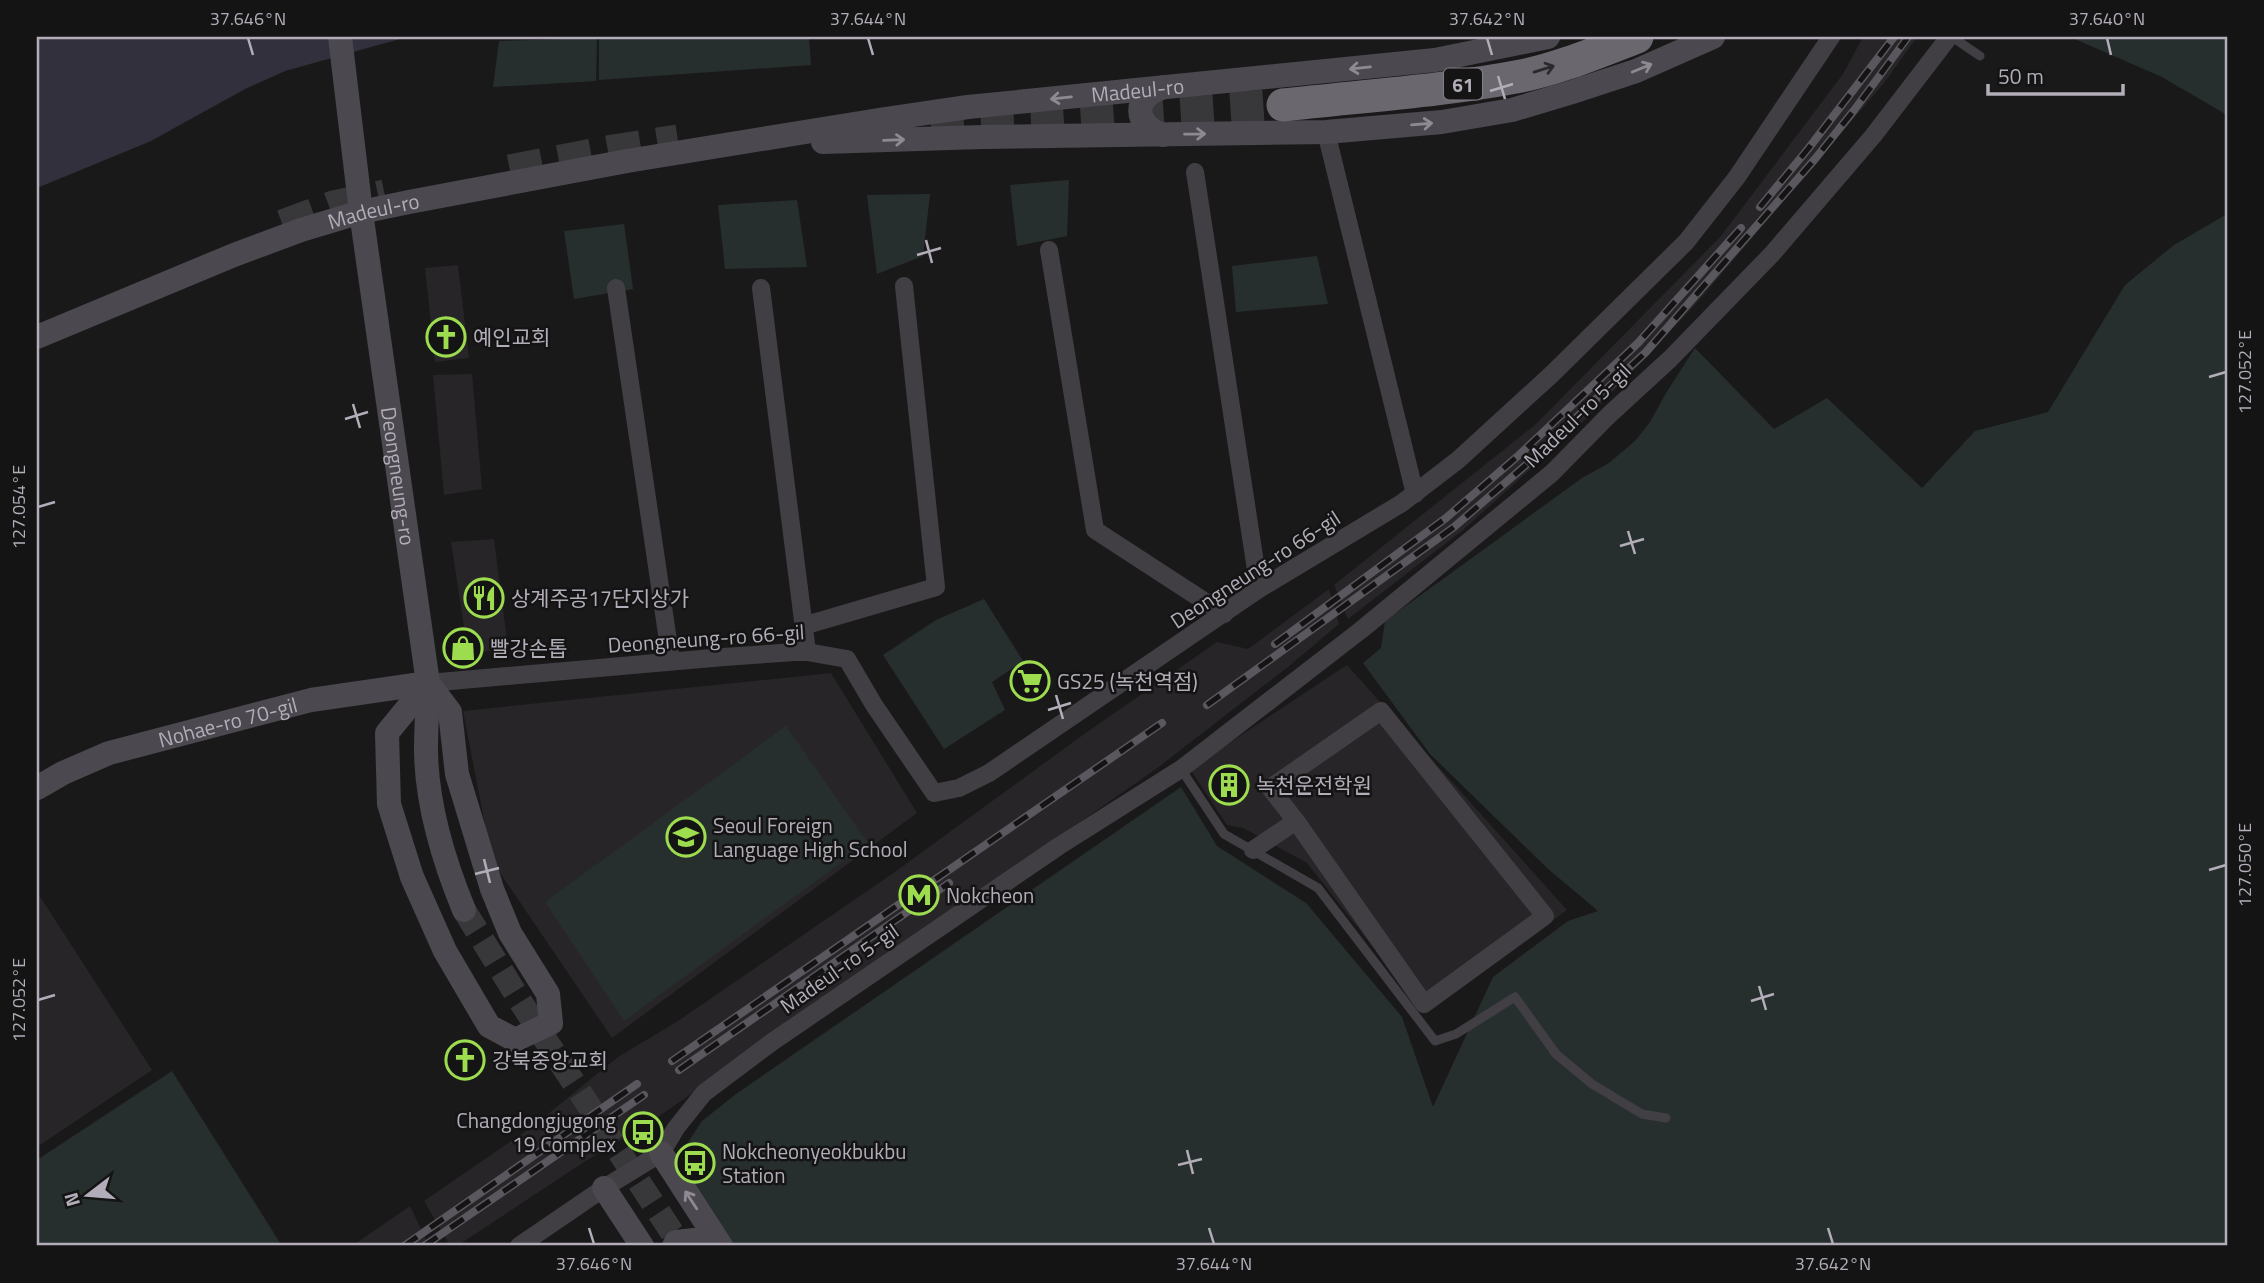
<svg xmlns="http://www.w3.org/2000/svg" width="2264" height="1283" font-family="'Titillium Web','Noto Sans KR',sans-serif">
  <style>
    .built { fill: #272527 }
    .green { fill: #272f2e }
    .water { fill: #33303d }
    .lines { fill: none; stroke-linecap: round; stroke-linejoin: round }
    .secondary-tunnel { stroke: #38373a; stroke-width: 24; stroke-dasharray: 24 12; stroke-linecap: butt }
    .highway-tunnel { stroke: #38373a; stroke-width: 33; stroke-dasharray: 33 17; stroke-linecap: butt }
    .lane { stroke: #423f44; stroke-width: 9 }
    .street { stroke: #423f44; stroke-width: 18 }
    .secondary { stroke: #4c484f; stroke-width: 24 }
    .highway { stroke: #6b676f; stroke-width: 33 }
    .rail-casing { stroke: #5b575e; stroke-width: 8 }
    .rail { stroke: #151415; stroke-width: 5; stroke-dasharray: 16; stroke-linecap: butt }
    .oneway { stroke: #8e8a93 }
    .oneway2 { stroke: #2a292c }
    .ticks { fill: none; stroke: #b2adb8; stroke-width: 2.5 }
    .labels { text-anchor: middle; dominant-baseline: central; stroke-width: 5; stroke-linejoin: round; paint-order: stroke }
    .shield { fill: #151415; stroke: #837f87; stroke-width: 2 }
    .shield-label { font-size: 19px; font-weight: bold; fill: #b2adb8 }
    .street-label { font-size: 21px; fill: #b2adb8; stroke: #151415 }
    .poi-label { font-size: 21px; fill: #b2adb8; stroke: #151415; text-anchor: start }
    .neatline { fill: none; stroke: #b2adb8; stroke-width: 2.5 }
    .ticks-label { font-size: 18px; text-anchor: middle; fill: #b2adb8 }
  </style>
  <rect width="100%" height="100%" fill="#1a191a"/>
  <g class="built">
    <polygon points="1863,37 1917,37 1884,83 1695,305 1589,416 1463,530 1348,619 1334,585 1536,424 1721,236 1843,74"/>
    <polygon points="458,265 469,358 435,362 425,268"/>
    <polygon points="472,374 482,489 444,495 433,375"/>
    <polygon points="494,539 508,648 468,654 451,542"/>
    <polygon points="1329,589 1339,624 1288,667 1156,769 648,1124 584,1162 457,1246 450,1246 424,1201 533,1126 618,1057 678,1021 892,874 1087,732 1217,642 1248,649"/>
    <polygon points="1347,665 1567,910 1426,1014 1307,863 1243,828 1227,825 1190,769"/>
    <polygon points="831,673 917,813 612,1038 492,861 463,711"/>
    <polygon points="37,892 152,1070 37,1147"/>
    <polygon points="410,1206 429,1246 352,1246"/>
  </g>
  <g class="green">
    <polygon points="626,37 809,37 811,65 599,80 599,38"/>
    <polygon points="2070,37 2227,37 2227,115 2162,77"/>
    <polygon points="597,38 596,81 493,87 499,41"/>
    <polygon points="1069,180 1067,236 1017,246 1010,185"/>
    <polygon points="930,194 923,256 877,274 867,195"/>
    <polygon points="797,200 807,267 725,269 718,205"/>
    <polygon points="2227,214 2227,1246 733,1246 677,1159 702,1121 736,1094 1181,787 1217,846 1306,903 1402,1017 1433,1107 1493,977 1568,921 1598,911 1547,868 1430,754 1363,663 1381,648 1385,621 1582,478 1609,463 1635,441 1650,422 1666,393 1695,348 1774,429 1827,398 1922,488 1975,431 2048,412 2125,285 2174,245"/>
    <polygon points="624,224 633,289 574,299 564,231"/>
    <polygon points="1317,256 1328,304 1236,312 1232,266"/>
    <polygon points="984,599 1023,661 992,682 1005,710 944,749 883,655 936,620"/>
    <polygon points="786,726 868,843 624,1021 545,902"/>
    <polygon points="172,1071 282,1246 37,1246 37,1160"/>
  </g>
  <polygon class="water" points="37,37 407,37 285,71 245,89 151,141 37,188"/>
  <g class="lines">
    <polyline class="secondary-tunnel" points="464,910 522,1004 681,1246"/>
    <g class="highway-tunnel">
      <polyline points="881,127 1048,121 1283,105"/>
      <polyline points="510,171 613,151 678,141"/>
      <polyline points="283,226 334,207 385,196"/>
    </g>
    <g class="lane">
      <polyline points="1952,37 1980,56"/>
      <polyline points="1181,769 1224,834 1318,888 1435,1041 1456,1034 1515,997 1556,1054 1592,1084 1642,1114 1666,1118"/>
    </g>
    <g class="street">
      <polyline points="1326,132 1415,494"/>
      <polyline points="1195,172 1259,589"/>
      <polyline points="1049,250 1095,530 1224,614"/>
      <polyline points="616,288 671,661"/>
      <polyline points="761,288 807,652"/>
      <polyline points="803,626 936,587 904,286"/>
      <polyline points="428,683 724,657 795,652 807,652 847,659 874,705 934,793 959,788 989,773 1259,589 1402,503 1458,460 1552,374 1686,242 1737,177 1831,37"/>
      <polyline points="1253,850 1296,821 1270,788 1381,711 1545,916 1424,1004 1296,821"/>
      <polyline points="519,1246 604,1188 661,1153 676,1128 704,1093 772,1042 1059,846 1181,769 1361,630 1552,473 1609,415 1670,359 1772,254 1873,136 1949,37"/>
    </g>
    <g class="secondary">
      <path id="s1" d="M340,37L361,212L428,683C428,705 426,726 426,748C426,804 443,859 464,910"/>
      <path d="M1163,135C1133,124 1132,97 1164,87"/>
      <polyline points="823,142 982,137 1326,132 1442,122 1512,110 1572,92 1636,71 1713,37"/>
      <path id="s2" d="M37,337L234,255L301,230L361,212L409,202L627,161L885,119L968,107L1435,60L1548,37"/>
      <polygon points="428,683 450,712 457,774 492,889 510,933 548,994 551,1023 515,1040 489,1026 445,951 412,877 389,804 387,733"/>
      <path id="s3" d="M37,788L63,773L109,753L311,700L428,683"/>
      <polyline points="661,1153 721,1246"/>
      <polyline points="604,1188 642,1246"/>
      <polyline points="674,1246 676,1242 694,1240 715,1246"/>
    </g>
    <path class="highway" d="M1283,105C1362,96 1443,91 1521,76C1561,68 1600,51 1637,37"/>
    <g class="rail-casing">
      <g id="rail">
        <polyline points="1760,207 1808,149 1894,37"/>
        <polyline points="1275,644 1446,518 1519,455 1638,343 1741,228"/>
        <polyline points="1207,705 1454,527 1527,464 1646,352 1815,159 1855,109 1908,37"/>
        <polyline points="672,1061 1162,723"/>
        <polyline points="679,1070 949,883"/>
        <polyline points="404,1246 637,1084"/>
        <polyline points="424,1246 644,1095"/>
      </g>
    </g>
    <use href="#rail" class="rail"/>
  </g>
  <defs><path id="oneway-shaft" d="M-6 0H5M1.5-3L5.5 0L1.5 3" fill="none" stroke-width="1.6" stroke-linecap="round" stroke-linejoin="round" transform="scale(1.75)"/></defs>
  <g class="oneway">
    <use href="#oneway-shaft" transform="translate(1360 68) rotate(174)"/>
    <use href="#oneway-shaft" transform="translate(1642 68) rotate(-22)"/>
    <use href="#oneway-shaft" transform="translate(1061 98) rotate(174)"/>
    <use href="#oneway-shaft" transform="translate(1422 124) rotate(-5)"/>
    <use href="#oneway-shaft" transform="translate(1195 134) rotate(-1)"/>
    <use href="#oneway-shaft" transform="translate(894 140) rotate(-2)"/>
    <use href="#oneway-shaft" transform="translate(691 1200) rotate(-123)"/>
  </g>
  <use class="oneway2" href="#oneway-shaft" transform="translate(1544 69) rotate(-17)"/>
  <path class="ticks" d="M248,38L253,55M868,38L873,55M1487,38L1492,55M2107,38L2111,55M1498,76L1505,99M1490,91L1513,84M926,240L932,263M917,255L941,248M2209,377L2226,372M353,404L360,428M345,419L368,412M38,507L55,502M1628,531L1635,554M1620,546L1644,539M1056,695L1063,719M1048,710L1071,703M484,859L490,883M2209,870L2226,865M475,874L499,868M1759,986L1766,1010M38,1000L55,995M1751,1001L1774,994M1187,1150L1193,1174M1178,1165L1202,1159M589,1228L594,1244M1209,1228L1214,1244M1828,1228L1833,1244"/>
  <defs>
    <g id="church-ring" transform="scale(2.0125)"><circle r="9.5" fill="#151415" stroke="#9ddc4f" stroke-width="1.5"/><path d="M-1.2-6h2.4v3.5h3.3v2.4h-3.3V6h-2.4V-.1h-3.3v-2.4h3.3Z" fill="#9ddc4f"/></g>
    <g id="restaurant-ring" transform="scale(2.0125)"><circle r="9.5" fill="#151415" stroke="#9ddc4f" stroke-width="1.5"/><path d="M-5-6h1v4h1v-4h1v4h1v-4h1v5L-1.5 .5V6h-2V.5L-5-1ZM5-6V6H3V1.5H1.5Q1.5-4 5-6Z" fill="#9ddc4f"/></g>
    <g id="shop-ring" transform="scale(2.0125)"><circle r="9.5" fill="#151415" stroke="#9ddc4f" stroke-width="1.5"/><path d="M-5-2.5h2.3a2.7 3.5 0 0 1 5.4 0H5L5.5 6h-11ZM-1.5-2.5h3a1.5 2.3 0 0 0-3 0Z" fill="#9ddc4f"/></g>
    <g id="supermarket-ring" transform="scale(2.0125)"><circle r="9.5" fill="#151415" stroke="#9ddc4f" stroke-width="1.5"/><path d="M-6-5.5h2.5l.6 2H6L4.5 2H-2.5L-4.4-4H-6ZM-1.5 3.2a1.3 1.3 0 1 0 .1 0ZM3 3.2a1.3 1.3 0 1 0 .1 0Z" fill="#9ddc4f"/></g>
    <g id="building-ring" transform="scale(2.0125)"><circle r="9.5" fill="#151415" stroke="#9ddc4f" stroke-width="1.5"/><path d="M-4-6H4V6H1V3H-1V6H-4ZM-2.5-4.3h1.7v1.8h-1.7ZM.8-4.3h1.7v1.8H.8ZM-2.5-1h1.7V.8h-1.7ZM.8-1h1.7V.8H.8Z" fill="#9ddc4f"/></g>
    <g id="school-ring" transform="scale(2.0125)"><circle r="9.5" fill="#151415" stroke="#9ddc4f" stroke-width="1.5"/><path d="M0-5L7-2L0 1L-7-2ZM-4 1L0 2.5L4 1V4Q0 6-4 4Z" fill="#9ddc4f"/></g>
    <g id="metro-ring" transform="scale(2.0125)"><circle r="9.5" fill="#151415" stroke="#9ddc4f" stroke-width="1.5"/><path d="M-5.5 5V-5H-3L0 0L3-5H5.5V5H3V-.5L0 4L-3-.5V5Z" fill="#9ddc4f"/></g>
    <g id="bus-ring" transform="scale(2.0125)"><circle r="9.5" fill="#151415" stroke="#9ddc4f" stroke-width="1.5"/><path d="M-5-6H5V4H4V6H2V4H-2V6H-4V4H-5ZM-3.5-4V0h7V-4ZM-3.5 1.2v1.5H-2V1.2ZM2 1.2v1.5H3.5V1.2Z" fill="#9ddc4f"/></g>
  </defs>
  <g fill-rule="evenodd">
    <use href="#church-ring" x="446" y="337"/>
    <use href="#restaurant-ring" x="484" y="598"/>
    <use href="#shop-ring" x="463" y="648"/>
    <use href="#supermarket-ring" x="1030" y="681"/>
    <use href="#building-ring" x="1229" y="785"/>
    <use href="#school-ring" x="686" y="837"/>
    <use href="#metro-ring" x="919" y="895"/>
    <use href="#church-ring" x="465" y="1060"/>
    <use href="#bus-ring" x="643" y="1132"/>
    <use href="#bus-ring" x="695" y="1163"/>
  </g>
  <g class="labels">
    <rect class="shield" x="1444" y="68.5" width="38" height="31" rx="5"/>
    <g class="shield-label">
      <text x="1463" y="84">61</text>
    </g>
    <g class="street-label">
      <text stroke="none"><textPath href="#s2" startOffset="1134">Madeul-ro</textPath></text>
      <text stroke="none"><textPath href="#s2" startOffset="360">Madeul-ro</textPath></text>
      <text transform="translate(1577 415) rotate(-44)">Madeul-ro 5-gil</text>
      <text stroke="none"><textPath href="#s1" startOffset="443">Deongneung-ro</textPath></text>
      <text transform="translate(1255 569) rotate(-33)">Deongneung-ro 66-gil</text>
      <text transform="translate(706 638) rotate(-4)">Deongneung-ro 66-gil</text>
      <text stroke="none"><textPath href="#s3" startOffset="203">Nohae-ro 70-gil</textPath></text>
      <text transform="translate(839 968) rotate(-35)">Madeul-ro 5-gil</text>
    </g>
    <g class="poi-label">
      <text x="473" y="337">예인교회</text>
      <text x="511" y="598">상계주공17단지상가</text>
      <text x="490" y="648">빨강손톱</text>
      <text x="1057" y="681">GS25 (녹천역점)</text>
      <text x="1256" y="785">녹천운전학원</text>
      <text x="713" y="825">Seoul Foreign<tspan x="713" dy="24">Language High School</tspan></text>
      <text x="946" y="895">Nokcheon</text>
      <text x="492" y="1060">강북중앙교회</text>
      <text x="616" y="1120" text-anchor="end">Changdongjugong<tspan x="616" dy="24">19 Complex</tspan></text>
      <text x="722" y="1151">Nokcheonyeokbukbu<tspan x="722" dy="24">Station</tspan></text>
    </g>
  </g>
  <rect width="2264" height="1283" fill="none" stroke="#151415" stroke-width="77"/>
  <g transform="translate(88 1195) rotate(254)" stroke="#151415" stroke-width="5" paint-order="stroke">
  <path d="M0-5L12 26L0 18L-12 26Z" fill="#b2adb8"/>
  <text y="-10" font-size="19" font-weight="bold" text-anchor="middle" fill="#b2adb8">N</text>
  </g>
  <path d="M1988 84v10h135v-10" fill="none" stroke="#b2adb8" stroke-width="3.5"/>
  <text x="1998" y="84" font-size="21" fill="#b2adb8" stroke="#151415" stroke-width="5" paint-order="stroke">50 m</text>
  <rect x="38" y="38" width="2188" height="1206" class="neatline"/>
  <g class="ticks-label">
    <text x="248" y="25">37.646°N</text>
    <text x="868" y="25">37.644°N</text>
    <text x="1487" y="25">37.642°N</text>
    <text x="2107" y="25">37.640°N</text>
    <text transform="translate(2245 372) rotate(-90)" y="6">127.052°E</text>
    <text transform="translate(19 507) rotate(-90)" y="6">127.054°E</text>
    <text transform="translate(2245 865) rotate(-90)" y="6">127.050°E</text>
    <text transform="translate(19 1000) rotate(-90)" y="6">127.052°E</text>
    <text x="594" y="1270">37.646°N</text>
    <text x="1214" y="1270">37.644°N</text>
    <text x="1833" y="1270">37.642°N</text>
  </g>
</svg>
